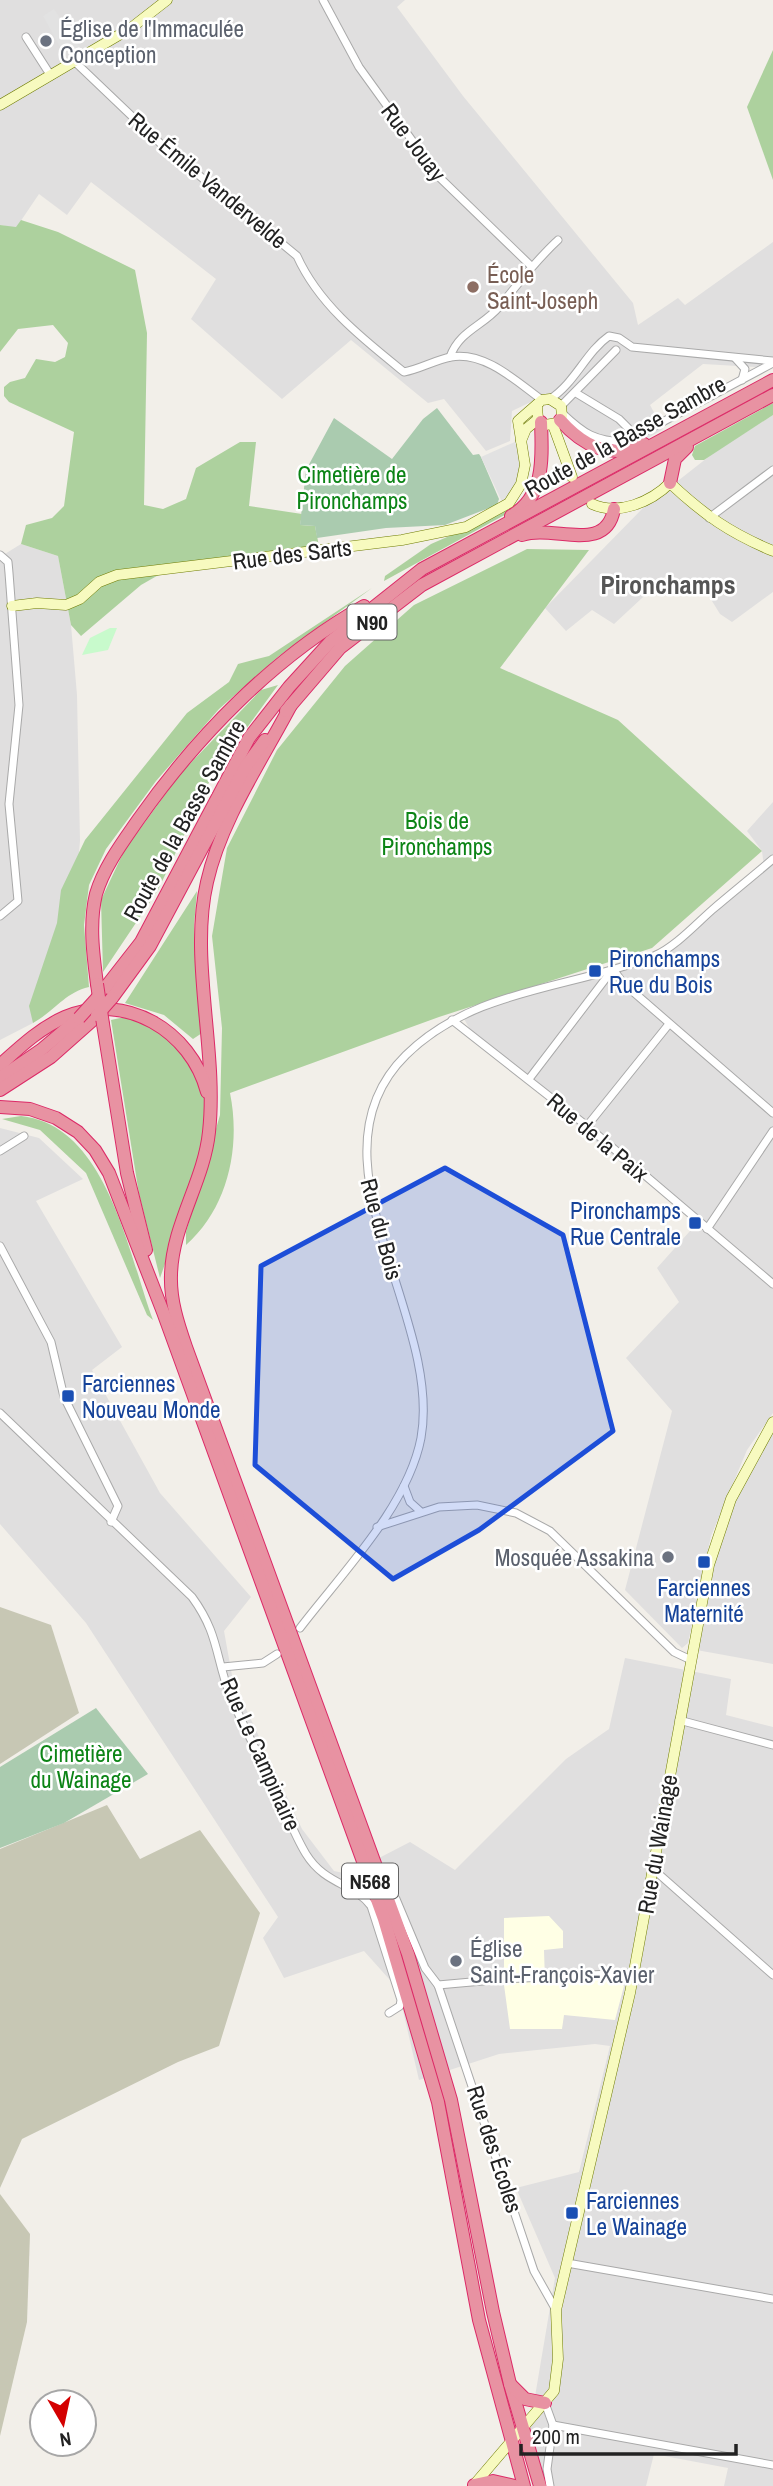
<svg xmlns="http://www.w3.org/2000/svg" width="773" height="2486" font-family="'Archivo Narrow',sans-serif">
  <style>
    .residential { fill: #e0dfdf }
    .education { fill: #ffffe5 }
    .construction { fill: #c7c7b4 }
    .forest { fill: #add19e }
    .cemetery { fill: #aacbaf }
    .park { fill: #c8facc }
    .parking { fill: #e2e2e2 }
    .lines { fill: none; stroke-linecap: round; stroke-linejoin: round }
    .street-casing { stroke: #a9a9a9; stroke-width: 9 }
    .secondary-casing { stroke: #707d05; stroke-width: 11 }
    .highway-casing { stroke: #dc2a67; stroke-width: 14 }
    .street { stroke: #fff; stroke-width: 7 }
    .secondary { stroke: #f7fabf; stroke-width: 10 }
    .highway { stroke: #e892a2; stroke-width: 12 }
    .highway-bridge-casing { stroke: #dc2a67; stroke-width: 14; stroke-linecap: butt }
    .highway-bridge { stroke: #e892a2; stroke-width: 12 }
    .marked { fill: #1d4ed8; fill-opacity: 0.2; stroke: #1d4ed8; stroke-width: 5; stroke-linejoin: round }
    .worship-dot { fill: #6b7280; stroke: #fff; stroke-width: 2.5 }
    .education-dot { fill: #8d6e63; stroke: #fff; stroke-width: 2.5 }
    .transit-dot { fill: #1a4fb4; stroke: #fff; stroke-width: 2.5 }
    .labels { text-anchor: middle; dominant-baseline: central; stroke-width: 5; stroke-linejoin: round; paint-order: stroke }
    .shield { fill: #fff; stroke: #646464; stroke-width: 2 }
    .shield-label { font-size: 21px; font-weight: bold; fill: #222 }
    .worship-label { font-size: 23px; fill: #5b616d; stroke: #fff; text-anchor: start }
    .street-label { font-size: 23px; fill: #222; stroke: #fff }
    .education-label { font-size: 23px; fill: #785e54; stroke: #fff; text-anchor: start }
    .park-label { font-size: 23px; fill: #0c8416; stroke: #fff }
    .transit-label { font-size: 23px; fill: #164399; stroke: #fff; text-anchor: start }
    .quarter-label { font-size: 26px; font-weight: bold; fill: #555; stroke: #fff }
  </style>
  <rect width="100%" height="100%" fill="#f2efe9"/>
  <g class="residential">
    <polygon points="0,0 405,0 397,7 463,96 633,303 638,325 678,298 685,305 773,242 773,368 703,364 650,405 663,429 630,449 608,445 559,415 556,390 512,411 510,441 486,451 444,399 428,403 351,340 282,399 191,319 216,279 91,182 67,215 39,194 16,228 0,225"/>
    <polygon points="773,415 773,592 732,622 720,614 699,580 687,588 669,573 614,624 592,610 566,631 545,608 642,509 716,451"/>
    <polygon points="21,544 58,556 71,625 77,695 80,841 66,997 44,1009 33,1023 0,1040 0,557"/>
    <polygon points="773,802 773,1413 747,1450 711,1536 688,1643 682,1648 625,1590 672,1411 626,1358 679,1302 657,1268 698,1222 621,1163 474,1037 462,1015 657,955 764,867 762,851 747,831"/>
    <polygon points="0,1128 39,1138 83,1179 36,1201 122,1347 92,1370 160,1493 251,1597 224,1631 233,1681 302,1829 334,1871 348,1874 410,1842 455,1870 566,1759 609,1729 625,1658 731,1679 726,1715 773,1727 773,2486 724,2486 728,2468 654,2454 646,2486 545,2486 529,2432 555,2278 516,2188 579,2172 610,2046 595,2044 499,2054 419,2080 398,1989 364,1951 284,1978 263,1938 278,1917 86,1623 0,1524"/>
    <polygon points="773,1422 773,1664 691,1649 731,1499"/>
  </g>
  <polygon class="education" points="549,1916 563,1931 563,1948 544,1950 545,1981 617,1976 624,1986 615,2020 564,2015 562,2029 510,2029 504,1985 504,1918"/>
  <g class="construction">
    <polygon points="0,1607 51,1625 79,1713 0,1764"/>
    <polygon points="107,1805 140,1859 200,1830 260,1913 219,2046 178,2062 22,2139 0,2188 0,1849"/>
    <polygon points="0,2194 30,2234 27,2322 0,2436"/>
  </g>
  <g class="forest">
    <polygon points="773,50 773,180 747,107"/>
    <polygon points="21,220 58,232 135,270 147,333 144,505 163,509 186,499 196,468 240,442 256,442 249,506 302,514 300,525 315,526 319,546 176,565 141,585 81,636 71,625 58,556 21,544 26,525 52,518 64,506 74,432 9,402 4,396 4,387 10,382 25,378 36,359 55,362 65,357 68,343 53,325 18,329 0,352 0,225 16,227"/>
    <polygon points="773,403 773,415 704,460 695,460 692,455 695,446"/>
    <polygon points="512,505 510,512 384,581 385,576 431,544 500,514"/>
    <path d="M527,549L589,550L500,668L618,720L762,851L652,948L439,1017L230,1093C241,1147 228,1208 186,1245V1232L220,1115L222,1028L212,936L227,848L277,750L345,666L414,605Z"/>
    <path d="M372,588L279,656L219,709L156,781L106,849L89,885L84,925L89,987C64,993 55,1011 33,1023L29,1006L57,923L61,890L85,840L187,713L229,682L238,664L269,656Z"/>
    <polygon points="278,685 212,776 158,890 103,972 101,900 124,851 180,774 261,690"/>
    <polygon points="197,891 194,926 202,1033 193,1039 164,1015 125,1003"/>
    <polygon points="129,1016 168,1035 191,1068 207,1103 198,1171 160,1278 139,1194 111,1020"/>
    <path d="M21,1116C107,1125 128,1253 153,1320L147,1315L86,1173L40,1130L2,1119Z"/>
  </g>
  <g class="cemetery">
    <polygon points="437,408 473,455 479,454 481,457 499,499 497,505 445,525 386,528 317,538 315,526 300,525 306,470 334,418 392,459 423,419"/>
    <polygon points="96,1708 148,1774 64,1823 0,1848 0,1767"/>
  </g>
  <polygon class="park" points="110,628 117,628 108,650 82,655 90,638"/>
  <g class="parking">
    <polygon points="54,9 82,50 70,57 64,47 61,49 43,16"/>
    <polygon points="517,441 521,464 518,482 503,504 481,457"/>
  </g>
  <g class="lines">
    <g class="street-casing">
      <g id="street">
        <polyline points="323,0 359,67 437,175 530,265"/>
        <polyline points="26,37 51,76"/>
        <path d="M74,61L161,144L297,256C319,305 363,339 404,372C420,369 435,360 451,357C485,351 517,382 542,400"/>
        <path d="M450,357C459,331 483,326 499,307C519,283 535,261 558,240"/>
        <polyline points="735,358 745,369 742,380"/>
        <polyline points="576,393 619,419 628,428 631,439"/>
        <path d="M550,399C575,383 586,352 609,336L619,338L632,347L773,361"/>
        <polyline points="561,406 616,350"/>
        <path d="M562,413C584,434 595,441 625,442L773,363"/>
        <polyline points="709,518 773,470"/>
        <polyline points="0,555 8,562 9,573 19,705 9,804 18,901 0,916"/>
        <polyline points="452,1020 587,1126 773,1284"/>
        <polyline points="529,1079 613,969 623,983 773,1113"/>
        <polyline points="587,1126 669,1024"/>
        <polyline points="0,1151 24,1136"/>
        <polyline points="707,1229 773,1131"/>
        <polyline points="0,1246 51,1342 64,1397 118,1506 111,1522"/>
        <path d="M0,1413L192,1597C219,1634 215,1656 230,1695C244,1728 261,1759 276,1791C286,1812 294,1834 306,1854C325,1885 354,1883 371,1906L401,2000L400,2006L389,2013"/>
        <polyline points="404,1486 410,1502 420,1511"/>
        <polyline points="377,1527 439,1507 477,1505 516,1513 550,1531 674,1652 691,1660"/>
        <path d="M300,1628C342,1573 408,1506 421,1438C443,1315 301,1158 406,1055C474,988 571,989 654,956C675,947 695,925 712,910C732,893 753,876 773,859"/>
        <polyline points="223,1667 263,1663 277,1654"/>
        <polyline points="679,1720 773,1745"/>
        <polyline points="652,1868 773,1975"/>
        <polyline points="396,1899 425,1968 438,1985 534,2271 556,2310"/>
        <polyline points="438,1985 505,1979 633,1973"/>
        <polyline points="567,2263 773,2299"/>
        <polyline points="545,2403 553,2425 547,2469 550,2486"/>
        <polyline points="553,2425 773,2465"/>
      </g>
    </g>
    <g class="secondary-casing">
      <g id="secondary">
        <polyline points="0,105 131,28 167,0"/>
        <polyline points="553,425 572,477"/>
        <polyline points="521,441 526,429 538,419"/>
        <path d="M592,504C618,516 651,502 670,483C704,515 730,533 773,551"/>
        <polyline points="12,606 37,603 66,605 80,599 99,582 117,575 402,540 466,527 509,503 521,484 525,465 518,421 542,400 550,399 561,406 562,416 557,423 545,425 538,419 537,407"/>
        <polyline points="473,2486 554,2391 558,2359 556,2310 630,1993 709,1565 731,1499 773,1422"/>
      </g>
    </g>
    <g class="highway-casing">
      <g id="highway">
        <path d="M560,420C582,445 611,461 644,444"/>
        <polyline points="670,483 675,459 687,447"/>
        <path d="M511,516C546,496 542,456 541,422"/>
        <path d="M522,535C553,524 606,555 614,509"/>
        <path d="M291,705C261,762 221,820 207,882C189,959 218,1052 209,1132C204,1181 172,1225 171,1275C170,1300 178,1324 186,1347L408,1954L451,2100L493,2312L510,2384L540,2486"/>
        <polyline points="286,711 340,648 422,585 773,395"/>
        <path d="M97,984C93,954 89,923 96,894C104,867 122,843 138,820C197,736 274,657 364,606"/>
        <polyline points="98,997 141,942 249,738 289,687 330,642 422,569 773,380"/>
        <polyline points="112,998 150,946 246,766 265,740"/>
        <polyline points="103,1024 127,1173 146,1250"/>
        <path d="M0,1065C20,1047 40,1028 65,1017C125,991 191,1031 207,1092"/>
        <polyline points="0,1078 41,1050 79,1018"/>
        <polyline points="0,1090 51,1057 95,1018"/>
        <polyline points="0,1107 30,1109 56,1118 78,1132 95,1150 109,1173 163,1312 384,1919 438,2102 479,2320 524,2486"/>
        <polyline points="510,2384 525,2399 545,2403"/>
        <polyline points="474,2485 493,2481 515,2486"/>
      </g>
    </g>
    <use href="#street" class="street"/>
    <use href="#secondary" class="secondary"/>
    <use href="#highway" class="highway"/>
    <g class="highway-bridge-casing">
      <g id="highway-bridge">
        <polyline points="97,984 103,1024"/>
        <polyline points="97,1015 112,998"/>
        <polyline points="79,1018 98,997"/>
      </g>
    </g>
    <use href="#highway-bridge" class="highway-bridge"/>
  </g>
  <path class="marked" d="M445,1168L563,1235L613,1431L479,1530L393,1579L255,1465L261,1266Z"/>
  <g class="worship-dot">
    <circle cx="46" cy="41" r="7"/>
    <circle cx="668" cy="1557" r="7"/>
    <circle cx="456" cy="1961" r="7"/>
  </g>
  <circle class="education-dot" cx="473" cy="287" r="7"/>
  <g class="transit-dot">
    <rect x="588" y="964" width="14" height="14" rx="3.5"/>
    <rect x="688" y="1216" width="14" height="14" rx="3.5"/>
    <rect x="61" y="1389" width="14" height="14" rx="3.5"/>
    <rect x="697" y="1555" width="14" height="14" rx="3.5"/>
    <rect x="565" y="2206" width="14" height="14" rx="3.5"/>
  </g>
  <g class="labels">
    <g class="shield">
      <rect x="347.5" y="604.5" width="49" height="35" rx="5"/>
      <rect x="342" y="1863.5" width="56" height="35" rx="5"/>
    </g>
    <g class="shield-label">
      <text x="372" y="622">N90</text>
      <text x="370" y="1881">N568</text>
    </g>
    <g class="worship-label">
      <text x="60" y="28">Église de l'Immaculée<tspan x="60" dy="26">Conception</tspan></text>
      <text x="654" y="1557" text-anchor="end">Mosquée Assakina</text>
      <text x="470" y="1948">Église<tspan x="470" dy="26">Saint-François-Xavier</tspan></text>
    </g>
    <g class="street-label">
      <text transform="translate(414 142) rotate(53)">Rue Jouay</text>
      <text transform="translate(208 180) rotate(40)">Rue Émile Vandervelde</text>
      <text transform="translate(625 436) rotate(-29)">Route de la Basse Sambre</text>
      <text transform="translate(292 554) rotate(-7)">Rue des Sarts</text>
      <text transform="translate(184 820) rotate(-61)">Route de la Basse Sambre</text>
      <text transform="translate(598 1137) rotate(40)">Rue de la Paix</text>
      <text transform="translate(382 1229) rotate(75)">Rue du Bois</text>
      <text transform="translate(261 1754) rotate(66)">Rue Le Campinaire</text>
      <text transform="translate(657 1844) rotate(-80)">Rue du Wainage</text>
      <text transform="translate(495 2149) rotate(72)">Rue des Écoles</text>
    </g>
    <g class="education-label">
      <text x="487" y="274">École<tspan x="487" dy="26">Saint-Joseph</tspan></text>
    </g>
    <g class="park-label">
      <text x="352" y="474">Cimetière de<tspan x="352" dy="26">Pironchamps</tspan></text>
      <text x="437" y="820">Bois de<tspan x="437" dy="26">Pironchamps</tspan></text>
      <text x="81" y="1753">Cimetière<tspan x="81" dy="26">du Wainage</tspan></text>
    </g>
    <g class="transit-label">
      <text x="609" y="958">Pironchamps<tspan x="609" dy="26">Rue du Bois</tspan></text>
      <text x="681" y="1210" text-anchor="end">Pironchamps<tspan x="681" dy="26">Rue Centrale</tspan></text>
      <text x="82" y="1383">Farciennes<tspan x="82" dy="26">Nouveau Monde</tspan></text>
      <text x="704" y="1587" text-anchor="middle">Farciennes<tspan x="704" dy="26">Maternité</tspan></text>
      <text x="586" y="2200">Farciennes<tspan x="586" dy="26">Le Wainage</tspan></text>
    </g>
    <g class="quarter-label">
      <text x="668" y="584">Pironchamps</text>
    </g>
  </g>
  <g transform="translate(63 2423) rotate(171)"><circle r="33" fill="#ffffff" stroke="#a7a7a7" stroke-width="2"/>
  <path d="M0-5L12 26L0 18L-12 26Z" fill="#d40000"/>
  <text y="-10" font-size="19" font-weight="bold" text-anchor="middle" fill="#222222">N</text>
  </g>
  <path d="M521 2444v10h215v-10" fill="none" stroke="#222222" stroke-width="3.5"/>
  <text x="532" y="2444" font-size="21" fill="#222222" stroke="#ffffff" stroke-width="5" paint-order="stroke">200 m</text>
</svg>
